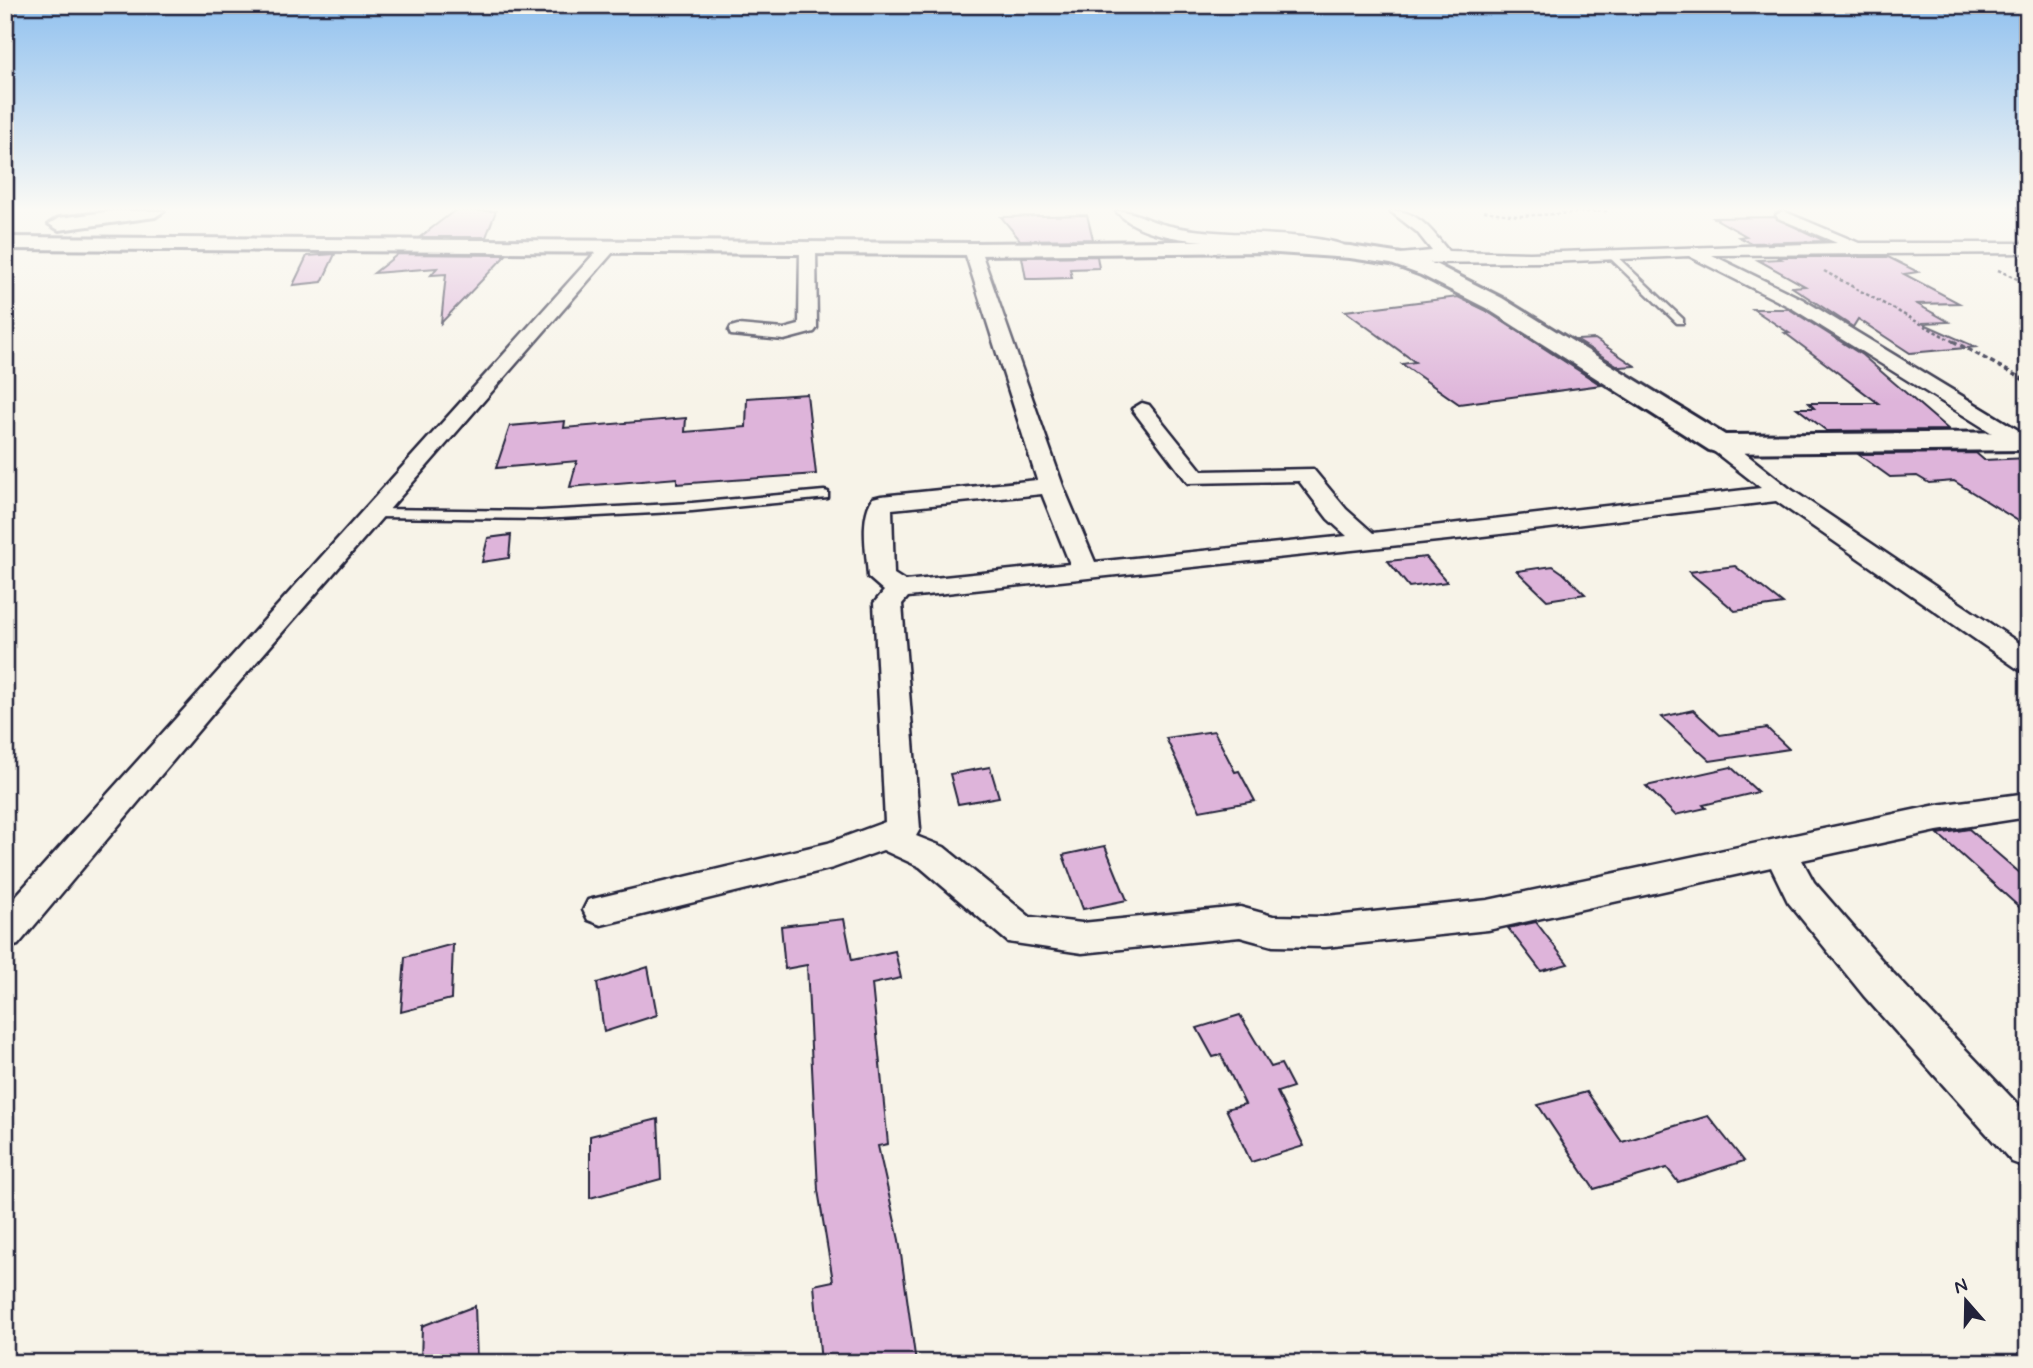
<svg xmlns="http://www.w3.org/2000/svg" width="2033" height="1368" font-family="Mynerve,sans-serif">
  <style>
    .building { fill: #deb4da; stroke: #22223b; stroke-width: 2 }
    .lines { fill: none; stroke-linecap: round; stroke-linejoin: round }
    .service-casing { stroke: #22223b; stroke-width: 5 }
    .minor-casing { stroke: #22223b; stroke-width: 5 }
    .secondary-casing { stroke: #22223b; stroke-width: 6 }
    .path-far1 { stroke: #22223b; stroke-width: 2.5; stroke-dasharray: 3.5 2.5; stroke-linecap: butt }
    .path { stroke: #22223b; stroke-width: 3.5; stroke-dasharray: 5 3.5; stroke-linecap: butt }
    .service { fill: #f7f3e8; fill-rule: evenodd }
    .minor { fill: #f7f3e8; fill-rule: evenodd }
    .secondary { fill: #f7f3e8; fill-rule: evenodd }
  </style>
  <rect width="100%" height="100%" fill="#f7f3e8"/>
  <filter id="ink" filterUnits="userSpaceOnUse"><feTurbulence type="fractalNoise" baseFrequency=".0143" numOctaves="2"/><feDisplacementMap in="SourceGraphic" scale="14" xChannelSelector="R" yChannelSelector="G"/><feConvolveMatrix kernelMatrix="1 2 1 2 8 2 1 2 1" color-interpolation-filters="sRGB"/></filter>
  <g filter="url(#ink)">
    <g class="building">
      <polygon points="454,211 496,211 486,237 420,237"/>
      <polygon points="1087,215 1093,239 1020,240 1001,217"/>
      <polygon points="1774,217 1825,241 1751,243 1739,237 1746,236 1714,218"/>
      <polygon points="335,254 322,282 293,285 307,256"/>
      <polygon points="398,254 506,255 441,323 446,274 431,275 437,268 374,273"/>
      <polygon points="1097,256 1099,268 1070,269 1072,278 1036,279 1026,279 1022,257"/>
      <polygon points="1777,257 1888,257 1918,272 1904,274 1959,303 1917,304 1949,322 1922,323 1976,347 1910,353 1858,319 1853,327 1792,287 1805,286 1758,260 1781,259"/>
      <polygon points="1458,297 1485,310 1601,385 1459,404 1402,364 1415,362 1345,311"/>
      <polygon points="1753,309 1789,309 1862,355 1949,430 1827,431 1797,408 1814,408 1809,403 1878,403 1785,333 1789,333"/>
      <polygon points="1595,339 1635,366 1620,367 1576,340"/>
      <polygon points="807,394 816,474 677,484 677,478 570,487 577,461 496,468 510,426 565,421 564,428 686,418 685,432 746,427 747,398"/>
      <polygon points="1976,453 1984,460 2028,458 2028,527 1954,481 1929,483 1917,476 1890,477 1858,454"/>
      <polygon points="511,535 509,558 482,562 488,538"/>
      <polygon points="1426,557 1447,582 1409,587 1388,561"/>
      <polygon points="1553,566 1563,573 1585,594 1547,600 1517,571"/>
      <polygon points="1735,566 1783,604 1735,611 1689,572"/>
      <polygon points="1693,710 1720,735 1767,728 1789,749 1710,761 1662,717"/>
      <polygon points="1214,731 1235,772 1239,771 1255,801 1200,811 1166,738"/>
      <polygon points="990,767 999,797 958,804 950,774"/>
      <polygon points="1731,767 1758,792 1703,805 1706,808 1675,815 1646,786"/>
      <polygon points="1969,829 2028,880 2028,915 1938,834"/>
      <polygon points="1105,846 1127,900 1083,909 1063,855"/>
      <polygon points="844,919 852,960 895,951 901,978 872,984 888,1144 878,1146 899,1240 916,1363 821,1363 814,1285 833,1281 818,1190 807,965 785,969 781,926"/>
      <polygon points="1536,922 1568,964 1541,971 1508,928"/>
      <polygon points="453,944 451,999 401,1012 405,957"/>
      <polygon points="648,967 657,1015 604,1032 597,983"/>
      <polygon points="1240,1015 1271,1067 1281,1064 1293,1087 1277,1092 1304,1146 1251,1162 1226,1109 1245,1104 1221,1055 1213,1057 1197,1028"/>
      <polygon points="1587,1092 1622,1142 1708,1116 1744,1161 1678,1182 1667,1168 1594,1189 1538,1105"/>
      <polygon points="658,1119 661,1179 590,1198 590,1136"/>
      <polygon points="475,1306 477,1363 421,1363 422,1326"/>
    </g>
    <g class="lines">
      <g class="service-casing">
        <g id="service">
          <polygon points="1610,250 1683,319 1683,323 1677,323 1607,255 1606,253"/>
          <polygon points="824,491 828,492 828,498 692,511 541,519 376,517 370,513 376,509 541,511 692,503"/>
        </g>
      </g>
      <g class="minor-casing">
        <g id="minor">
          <path d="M1116,211C1135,210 1147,221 1166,225C1187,230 1209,232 1230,233C1253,234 1337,235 1351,250L1343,255C1321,251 1300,246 1278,244C1234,241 1148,247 1116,211Z"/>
          <path d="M1390,211C1417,209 1432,231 1448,251L1530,253L1837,243L1778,218L1776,215L1783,211L1859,243H2028V253L1712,255L1802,299L2028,436V446H2013L1790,307L1689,256L1549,262L1395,263L1389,261V255L1432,251L1417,232Z"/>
          <polygon points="609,242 615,244 615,250 240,681 18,945 5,949 5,908 603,244"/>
          <polygon points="808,243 816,248 817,328 814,332 784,340 731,335 729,331 731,327 738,325 784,329 799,325 800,248"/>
          <path d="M972,244L980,249L1063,486L1095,562L1347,536L1328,519L1299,481L1188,483L1132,409L1142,403L1149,405L1202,471L1313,469L1346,509L1373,533L1761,488L1711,449L1708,444L1711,439H1727L1789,488L2028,649V672L2018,669L1776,501L1466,538L908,597L902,604L920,829L916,836L944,847L1030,917L1082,923L1240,907L1273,916L1325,917L1488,900L1937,805L2028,793V817L1937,831L1802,860L1814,882L1892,972L2028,1115V1168L2012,1162L1864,996L1788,902L1771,867L1488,930L1325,947L1273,946L1240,937L1082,953L1008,942L920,867L883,850L833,868L601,925L588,920L583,910L588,900L828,843L885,822L874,603L884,591L868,577C867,554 859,518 873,498L881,496L1037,480L964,249ZM1042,494L1070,564L905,581L894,574L892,509Z"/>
        </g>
      </g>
      <g class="secondary-casing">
        <g id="secondary">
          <polygon points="115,211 164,211 155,217 59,230 49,224 59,218"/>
          <polygon points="5,237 972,243 1263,240 1350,246 1402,254 1437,265 1502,298 1725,435 2028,432 2028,450 1719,453 1709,450 1486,308 1421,275 1391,264 1350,258 1263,252 972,255 5,249"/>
        </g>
      </g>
      <g class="path-far1">
        <polyline points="1484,211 1518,216 1609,211"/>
        <polyline points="1998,270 2028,284"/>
        <polyline points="1824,271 1956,343"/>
      </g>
      <polyline class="path" points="1953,341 2028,382"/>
      <use href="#service" class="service"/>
      <use href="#minor" class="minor"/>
      <use href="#secondary" class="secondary"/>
    </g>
  </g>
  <linearGradient id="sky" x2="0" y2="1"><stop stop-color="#91c1ef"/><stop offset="0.52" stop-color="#fbfaf5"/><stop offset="1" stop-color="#fbfaf5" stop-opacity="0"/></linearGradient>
  <rect width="2033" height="402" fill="url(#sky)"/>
  <rect width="2033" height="1368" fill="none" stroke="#f7f3e8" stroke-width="28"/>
  <rect x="14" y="14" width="2005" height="1340" fill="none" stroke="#22223b" stroke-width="2.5" filter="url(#ink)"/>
  <g transform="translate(1966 1301) rotate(340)" stroke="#f7f3e8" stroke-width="5" paint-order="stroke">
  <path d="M0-5L12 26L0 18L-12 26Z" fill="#22223b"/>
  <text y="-10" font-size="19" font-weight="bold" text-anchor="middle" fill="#22223b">N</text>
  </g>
</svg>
